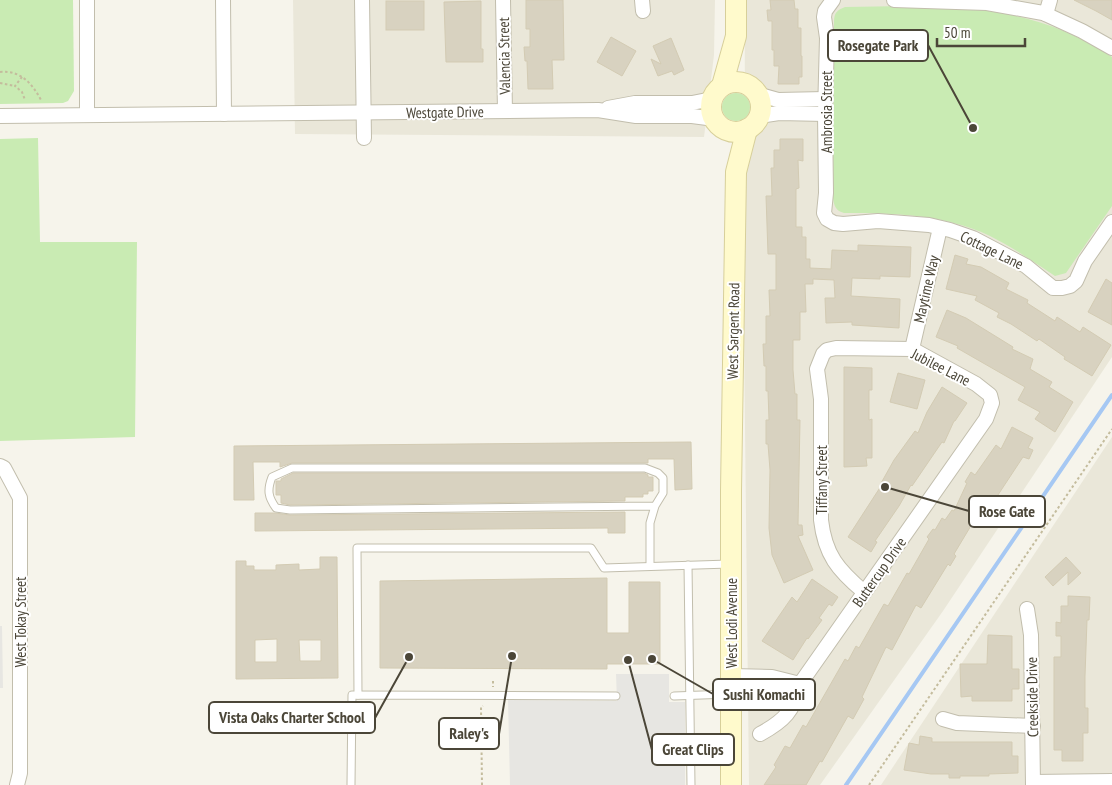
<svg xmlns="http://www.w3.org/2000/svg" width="1112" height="785" font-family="'PT Sans Narrow',sans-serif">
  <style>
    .residential { fill: #eae7d9 }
    .green { fill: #c9ebb3 }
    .parking { fill: #e7e6e2 }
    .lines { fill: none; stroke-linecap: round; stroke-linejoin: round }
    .stream { stroke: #a6c8f3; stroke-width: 4 }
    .building { fill: #d8d2c0; stroke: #d3cbb3; fill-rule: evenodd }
    .lane-casing { stroke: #c2bead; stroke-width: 9 }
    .street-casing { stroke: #c2bead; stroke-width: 16 }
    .secondary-casing { stroke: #d7cf9a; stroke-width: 22 }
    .path { stroke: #c4bc9d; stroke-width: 2; stroke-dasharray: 2.5 2.5; stroke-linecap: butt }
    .lane { stroke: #fff; stroke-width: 7 }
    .street { stroke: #fff; stroke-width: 14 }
    .secondary { stroke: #fffacc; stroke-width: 20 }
    .labels { text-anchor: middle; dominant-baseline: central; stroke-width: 4; stroke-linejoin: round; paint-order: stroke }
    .street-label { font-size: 15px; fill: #4b4638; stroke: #fff }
    .leader { fill: none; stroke: #4b4638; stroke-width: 2 }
    .callout-dot { fill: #4b4638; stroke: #fff; stroke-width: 2 }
    .callout { fill: #fff; stroke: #4b4638; stroke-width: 2 }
    .callout-label { font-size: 16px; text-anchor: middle; font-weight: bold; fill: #4b4638 }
  </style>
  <rect width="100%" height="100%" fill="#f6f4eb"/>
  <g class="residential">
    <polygon points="293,0 715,0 714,55 704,137 295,134"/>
    <polygon points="745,0 1112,0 1112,357 943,611 820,785 749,785 744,337"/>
    <polygon points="1112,437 1112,785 881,785"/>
  </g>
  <g class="green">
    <polygon points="0,0 73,0 74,91 68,101 63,103 0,104"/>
    <path d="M845,7C941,6 1028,0 1112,57V206L1066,273L1055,276C1034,262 1012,247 990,236C944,214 894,213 844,213C836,211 834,206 833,198L834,22C834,13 837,10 845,7Z"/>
    <circle cx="736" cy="107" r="14"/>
    <polygon points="38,138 40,242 137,242 135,437 0,441 0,139"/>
  </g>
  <g class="parking">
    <polygon points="0,626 2,626 3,688 0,688"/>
    <polygon points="616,674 669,674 669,702 685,702 685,785 510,785 508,700 617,701"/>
  </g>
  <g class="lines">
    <polyline class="stream" points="846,785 1112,395"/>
  </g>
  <g class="building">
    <polygon points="526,0 563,0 564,60 552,60 553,89 528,89 527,61 525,61 524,47 530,47 530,29 526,29"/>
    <polygon points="770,0 794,0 795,9 798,9 798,28 801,28 801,56 802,56 802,77 799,77 799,84 778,84 779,66 774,66 774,50 772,50 772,21 768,21 767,10 771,10"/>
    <polygon points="1074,0 1112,0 1112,20 1096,11"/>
    <rect x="386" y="1" width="38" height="29"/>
    <polygon points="481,1 481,49 483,49 483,62 446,62 444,2"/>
    <polygon points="611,37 636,51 622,76 597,62"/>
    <polygon points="671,38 684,70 674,75 672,71 658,76 651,59 661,64 653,46"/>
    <polygon points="780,139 803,139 803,161 798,160 799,188 796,189 796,227 802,227 802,237 806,237 806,259 810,259 810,268 831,269 832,250 858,251 858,245 911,247 910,277 880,276 880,279 852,278 851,296 900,299 899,328 852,325 852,322 826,323 825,298 835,298 834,280 813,279 813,284 805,284 806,312 800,312 800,340 793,340 793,370 795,394 797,394 797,420 800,420 798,525 802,525 803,535 798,536 813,570 784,583 772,555 769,528 770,470 768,444 766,444 766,420 769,420 768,391 766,391 766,366 764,366 763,344 766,344 766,316 770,316 769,290 776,290 776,254 768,254 766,196 772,196 771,168 774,168 774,150 780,150"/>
    <polygon points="955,255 968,259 966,264 981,267 1009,283 1006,289 1028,300 1027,303 1055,321 1057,317 1080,332 1083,327 1111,345 1092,376 1064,359 1065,357 1039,339 1037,341 1011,324 997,317 999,313 975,300 977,296 946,289"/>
    <polygon points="1106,279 1112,283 1112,325 1088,312"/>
    <polygon points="947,310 966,318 1013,347 1012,349 1033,359 1030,369 1052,382 1049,387 1073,402 1055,432 1035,419 1040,412 1018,400 1025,387 957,348 958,346 936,337"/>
    <polygon points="844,367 872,368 872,390 869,390 869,420 872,419 872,458 866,458 867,466 844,467"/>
    <polygon points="898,373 925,380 917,409 890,402"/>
    <polygon points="942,387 967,403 955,421 954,421 944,443 942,442 912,486 911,485 899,506 875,541 877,542 871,552 848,537 881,486 880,485 894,460 915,431 918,433 927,412"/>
    <polygon points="1012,427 1033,438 1028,448 1033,450 1029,459 1023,457 994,501 990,499 980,521 975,519 954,554 956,556 950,566 948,564 921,608 916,605 892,650 886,647 862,697 864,699 853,719 848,716 822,762 820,761 806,785 764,785 776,767 774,765 785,746 790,748 803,725 806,727 845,659 848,661 856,646 859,648 884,604 888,606 907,573 909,574 929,539 927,537 933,529 935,530 942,518 945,520 952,510 954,511 967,483 965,482 971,472 975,475 996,445 1001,449"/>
    <polygon points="691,442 692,489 675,490 674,459 648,459 648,463 292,463 280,467 280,462 253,462 254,500 234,500 234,446"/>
    <polygon points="293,473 644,473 648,475 648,477 653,477 653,491 648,491 648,494 643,494 643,497 625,497 625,501 290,505 281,503 281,495 276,495 276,481 281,481 281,479"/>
    <polygon points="625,512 625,533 608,533 608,528 255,531 255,513 275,513 290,515"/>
    <path d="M320,557H337L338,678L236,679V561H246V566H254V570H276V565L299,564V570L320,569ZM277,639V662H255V640ZM299,640H321V661H300Z"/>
    <polygon points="1066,557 1081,573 1068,585 1068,572 1053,586 1045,577"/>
    <polygon points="607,578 607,633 629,633 629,582 660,582 660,664 607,664 607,669 380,668 380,581"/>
    <polygon points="812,579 838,597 832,606 829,604 819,618 822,620 808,639 807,638 793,660 762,641 792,597 797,602"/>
    <polygon points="1068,596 1090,597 1089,620 1087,620 1085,676 1085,708 1088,708 1088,733 1083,733 1083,761 1062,761 1062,750 1054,750 1054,657 1061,657 1061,636 1056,636 1056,622 1061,623 1061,606 1068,606"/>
    <polygon points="988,635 1012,636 1012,669 1019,669 1019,689 1012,689 1012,701 972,701 972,696 961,697 960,664 987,664"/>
    <polygon points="920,736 932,738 932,742 1012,742 1012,756 1018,756 1018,773 989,774 989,776 960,776 960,778 949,778 949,774 931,774 904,770 909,743 919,745"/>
  </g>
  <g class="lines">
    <g class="lane-casing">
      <g id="lane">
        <polyline points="688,565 691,785"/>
        <path d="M650,566V523L655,506L663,493V478L658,473L645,468H292L272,477C267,490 268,497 276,508L290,510L655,506"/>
        <polyline points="358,695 357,548 591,548 604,568 729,564"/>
        <polyline points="674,696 730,694"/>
        <polyline points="351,785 352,695 616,696"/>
      </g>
    </g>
    <g class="street-casing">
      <g id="street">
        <polyline points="87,0 87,115"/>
        <polyline points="223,0 224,114"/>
        <polyline points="362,0 364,138"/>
        <polyline points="503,0 505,111"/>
        <polyline points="642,0 643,11"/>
        <polyline points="833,0 825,11 824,17 827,38 825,114 826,193 824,213 827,219 834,223 843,224 878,221 929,225 950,230 973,238 1026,266 1053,288 1062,288 1070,286 1076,281 1085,261 1112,222"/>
        <polyline points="894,0 987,3 1043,13 1082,31 1112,48"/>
        <polyline points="1046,14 1050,0"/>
        <polyline points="757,94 778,100 825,99"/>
        <polyline points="608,108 635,103 692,103 712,99"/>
        <polyline points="0,116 598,110 636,116 692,116 715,119"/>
        <polyline points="759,116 779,113 825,114"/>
        <polyline points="912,349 940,228"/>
        <polyline points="0,466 4,468 20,498 20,773 17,785"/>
        <polyline points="1027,609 1031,635 1033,785"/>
        <polyline points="731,676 772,677 800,684"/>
        <polyline points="943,719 957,723 1033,726"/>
        <path d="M760,734C784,721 794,711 800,684L986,419L992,403L990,395L976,384L912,349L836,348L827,350L823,354L817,369L821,399V520C825,555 838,570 864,592"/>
        <polyline points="1033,782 1112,781"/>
      </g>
    </g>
    <g class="secondary-casing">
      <g id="secondary">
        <circle cx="736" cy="107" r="25"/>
        <polyline points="722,86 736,36 736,0"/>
        <polyline points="731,785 731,491 736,172 747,129"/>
      </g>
    </g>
    <g class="path">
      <path d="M0,72C20,70 32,83 41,100"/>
      <polyline points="22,77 15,86 22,92 25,100"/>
      <polyline points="0,83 15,86"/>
      <polyline points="493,681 493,687"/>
      <polyline points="482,785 481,707 483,706"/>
      <polyline points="869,785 1112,429"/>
    </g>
    <use href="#lane" class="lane"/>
    <use href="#street" class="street"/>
    <use href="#secondary" class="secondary"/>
  </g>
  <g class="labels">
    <g class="street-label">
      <text transform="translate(504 56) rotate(-91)">Valencia Street</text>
      <text transform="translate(445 112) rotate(-1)">Westgate Drive</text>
      <text transform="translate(826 112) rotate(-90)">Ambrosia Street</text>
      <text transform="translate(992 250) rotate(26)">Cottage Lane</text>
      <text transform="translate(926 289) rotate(-77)">Maytime Way</text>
      <text transform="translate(733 331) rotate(-89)">West Sargent Road</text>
      <text transform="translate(941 367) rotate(27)">Jubilee Lane</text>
      <text transform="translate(821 480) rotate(-90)">Tiffany Street</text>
      <text transform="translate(879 572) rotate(-55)">Buttercup Drive</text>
      <text transform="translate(20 622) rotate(-90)">West Tokay Street</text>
      <text transform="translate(731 623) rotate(-90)">West Lodi Avenue</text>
      <text transform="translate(1032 697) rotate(-91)">Creekside Drive</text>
    </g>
  </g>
  <path class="leader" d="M973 128L928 45M885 487L969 511M652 659L713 694M409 657L375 718M512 656L499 734M628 660L652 750"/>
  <g class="callout-dot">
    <circle cx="973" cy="128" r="5"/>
    <circle cx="885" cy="487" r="5"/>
    <circle cx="652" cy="659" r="5"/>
    <circle cx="409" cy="657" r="5"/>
    <circle cx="512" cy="656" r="5"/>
    <circle cx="628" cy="660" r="5"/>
  </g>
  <g class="callout">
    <rect x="828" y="30" width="100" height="31" rx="5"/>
    <rect x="969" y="496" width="76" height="31" rx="5"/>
    <rect x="713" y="679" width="102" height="31" rx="5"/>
    <rect x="209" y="702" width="166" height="31" rx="5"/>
    <rect x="439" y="718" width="60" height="31" rx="5"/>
    <rect x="652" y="734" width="82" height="31" rx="5"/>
  </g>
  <g class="callout-label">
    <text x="878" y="51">Rosegate Park</text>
    <text x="1007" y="517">Rose Gate</text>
    <text x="764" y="700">Sushi Komachi</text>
    <text x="292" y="723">Vista Oaks Charter School</text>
    <text x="469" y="739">Raley's</text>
    <text x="693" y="755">Great Clips</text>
  </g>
  <path d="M937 38v8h88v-8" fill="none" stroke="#4b4638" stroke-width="2.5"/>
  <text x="944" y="38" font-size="15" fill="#4b4638" stroke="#ffffff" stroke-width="4" paint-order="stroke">50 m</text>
</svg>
